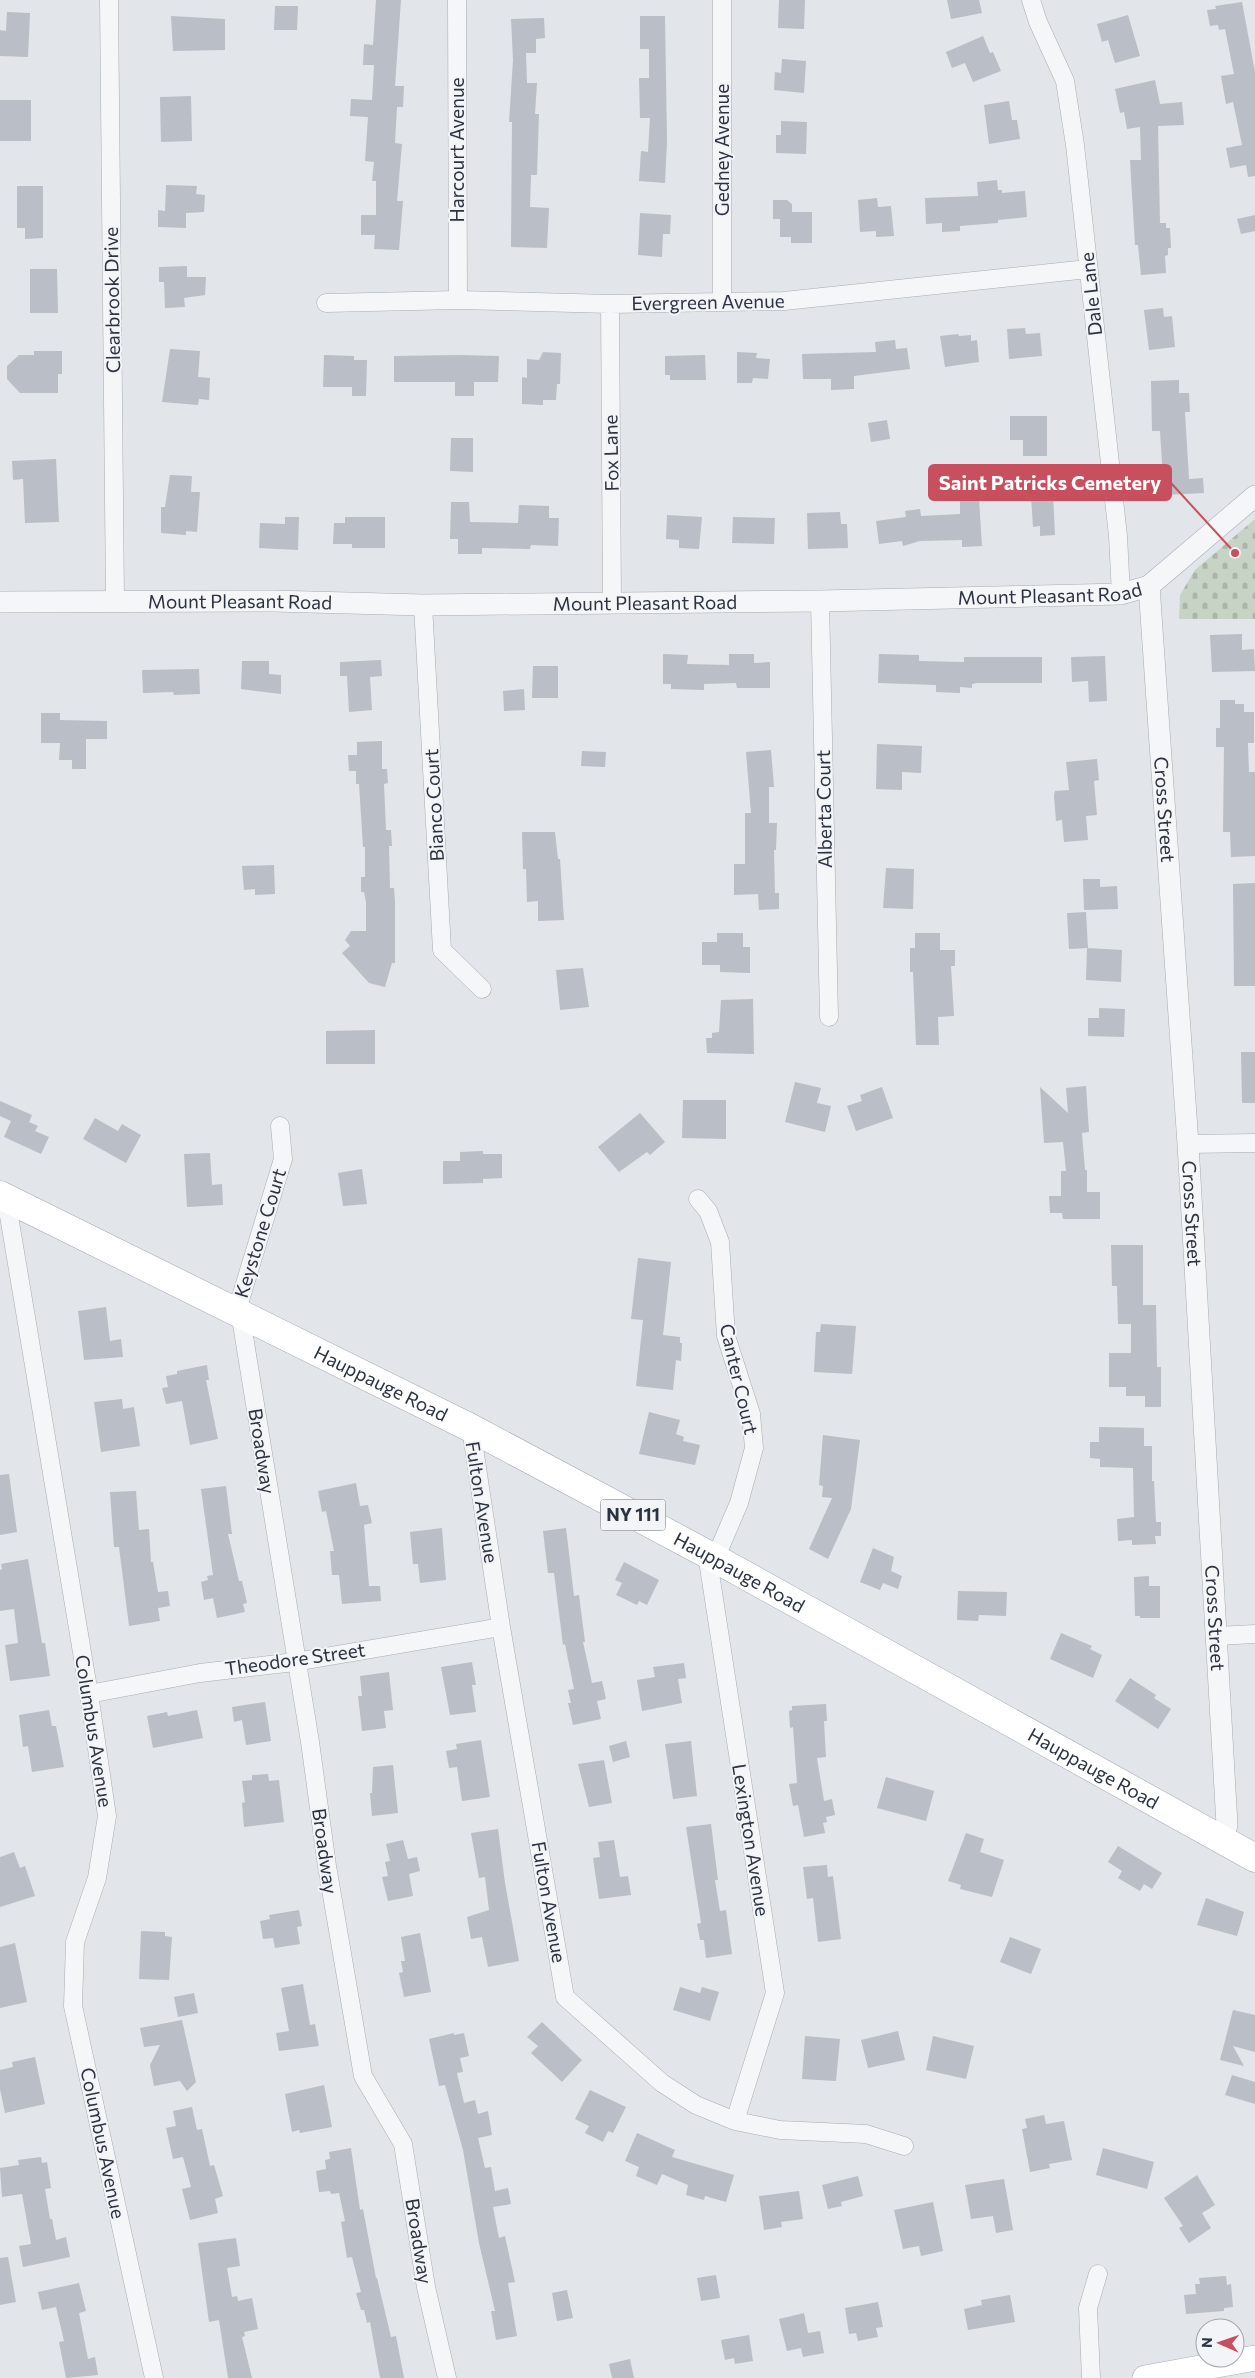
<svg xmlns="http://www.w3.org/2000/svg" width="1255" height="2378" font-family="Commissioner,sans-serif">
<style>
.cemetery{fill:url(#cemetery-stones)}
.building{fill:#babec6}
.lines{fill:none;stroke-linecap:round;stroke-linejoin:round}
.minor-casing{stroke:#a7acb4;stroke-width:19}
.tertiary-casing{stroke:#a7acb4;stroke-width:22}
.secondary-casing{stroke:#a7acb4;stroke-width:26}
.primary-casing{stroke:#a2a9b5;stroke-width:29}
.minor{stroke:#f5f6f8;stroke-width:18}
.tertiary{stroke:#f5f6f8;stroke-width:21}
.secondary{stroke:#fff;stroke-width:25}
.primary{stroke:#fff;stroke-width:28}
.labels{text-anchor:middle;stroke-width:4;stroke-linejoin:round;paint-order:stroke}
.shield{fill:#f2f4f7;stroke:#676d78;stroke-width:1}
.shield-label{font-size:18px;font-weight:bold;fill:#2b3341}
.street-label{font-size:19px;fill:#2b3341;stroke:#f2f4f7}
.leader{fill:none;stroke:#c74f5e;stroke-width:2}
.callout-dot{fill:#c74f5e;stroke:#f2f4f7;stroke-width:2}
.callout{fill:#c74f5e;stroke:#c74f5e;stroke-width:2}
.callout-label{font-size:20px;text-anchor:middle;font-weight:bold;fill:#fff}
</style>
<defs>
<pattern id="cemetery-stones" width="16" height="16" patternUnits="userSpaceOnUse" patternTransform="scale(1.25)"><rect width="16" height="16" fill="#c7d3c4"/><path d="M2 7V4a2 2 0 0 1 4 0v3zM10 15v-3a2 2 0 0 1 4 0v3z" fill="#abb6aa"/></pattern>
</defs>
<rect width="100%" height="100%" fill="#e2e5ea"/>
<path class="cemetery" d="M1255 519V619H1179L1180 595 1195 570Z"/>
<path class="building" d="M376 0H401L395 86H404L403 107H397L395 143 402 144 397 201H403L399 250 374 249 375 235H361V215H376V181H372L374 162 365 161 368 117 350 116 351 99 372 100 374 65H363L364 44 373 45Z
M779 0H805L804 29 778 28Z
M947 0H979L982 13 951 19Z
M1242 2 1255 72V176L1248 177 1246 165 1230 168 1226 148 1242 145 1233 102 1226 104 1221 76 1234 74 1225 29 1219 30 1218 25 1210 26 1207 10 1216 9 1215 6Z
M275 6H298L297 30H274Z
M7 12 30 13 28 57 0 56V30L6 31Z
M1128 15 1140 56 1115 63 1108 40 1102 42 1097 24Z
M171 16 225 19V50L173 51Z
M640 16H665L667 142 665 183 639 181 641 151 648 152 650 118H640L639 78H649V49H640Z
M544 18 545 38 536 39V53H526L527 83H537L535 114H539L537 175H531L530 207 549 208 547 248 511 247 512 122H509L513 60 511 19Z
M983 36 990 53 993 52 1001 71 973 82 965 63 952 68 946 52Z
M782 59 806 61 804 93 774 90 775 72 781 73Z
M1155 80 1160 104 1182 102 1184 125 1158 126 1160 223H1166V228H1170L1171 248H1168V255L1165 256 1166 273 1141 275 1138 245H1135L1130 160H1141L1140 127 1127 129 1124 112 1120 113 1115 89Z
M191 96 192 141 161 142 160 97Z
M0 100H31V141H0Z
M1009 101 1012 120H1017L1020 139 989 144 984 105Z
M781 121 807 122 806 154 776 153V135H781Z
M997 180 998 190H1002V193L1025 191 1027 217 998 220V223L960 226V231L942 232V223L926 224 925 198 978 196 977 182Z
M166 185 197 186 196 194 205 195 204 212 186 213V228L158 227V210L165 211Z
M17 186H43V238L25 239V228H17Z
M877 198 878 207 891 206 894 236 876 237V231L860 232 858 200Z
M773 200H787L792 204V212H812V243H791V237H780V219H773Z
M640 213 671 215 670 234H663L662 257 638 255Z
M1255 215V231L1241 234 1237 219Z
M187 266V277H206L205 295 184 298 185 307 165 308 164 282H159V267Z
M30 269H57L58 313H30Z
M1163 308 1164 317 1172 316 1175 347 1149 350 1144 310Z
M1025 328 1026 334 1040 333 1042 356 1009 359 1007 329Z
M958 334 959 336 971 335V341L977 340 979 362 945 367 940 336Z
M895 340 896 349 907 348 910 369 854 376V389L831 390V379H803L802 354 876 352 875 342Z
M170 349 200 351 198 377 210 378 209 400 199 399 198 405 162 402Z
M34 351H62V374H58V393H20L7 379V366L19 355H34Z
M543 352 561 353 560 384H557L556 400H543V405L522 404V377L527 378V359L539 360Z
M737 352 757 353 756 358 770 359 768 379 753 378 752 383H737Z
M324 355 354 356V360H367L366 396H352V387H323Z
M458 355 499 356 498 382H474V396H455V382H394V356Z
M705 355 706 380H670V375H665V356Z
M1179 380V393H1189L1190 412H1185L1189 479 1203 478 1204 493 1164 495 1160 431H1152L1151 381Z
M1010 416H1047V456H1023V440H1010Z
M887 420 890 439 871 442 868 423Z
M451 438H473V472L450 471Z
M56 459 59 522 25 523 23 479 13 480 12 461Z
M170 475 192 476 191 492H200L197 532 186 531V535L161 533V507H165Z
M1053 495 1055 535 1040 536V526L1033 527 1031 496Z
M979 499 982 546 962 547V540L920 541 903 546 902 541 879 544 876 521 906 517 905 511 920 509 921 516 960 514V500Z
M451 502H469L470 522 518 523 519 505 549 506V518H559L558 546 531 545 530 549 482 548V554H458V539H450Z
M840 512 841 524H847L848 548 808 549 807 513Z
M667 515 702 517 699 549 679 548V540L666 539Z
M285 517H299L298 550 259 548 260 523 285 524Z
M345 517H385V548H352V544H333L334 523H345Z
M733 517 775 518 774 544 732 543Z
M1242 634V650L1254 649 1255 671 1212 672 1210 635Z
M663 654 688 655 687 664 729 665V654H754V663L770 662V688H737L736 683 704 684V690L671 689V684H663Z
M879 654 919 655V661L964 662V657H1042V683H977L972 684V688L960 687V693L936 692V685L878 683Z
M1105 656 1107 701 1089 702 1088 681 1072 682 1071 657Z
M381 660 382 676 370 677 372 710 349 712 347 676H340V662Z
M242 661H269V674L281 675V694L241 689Z
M533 666H558V698H532Z
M199 669 200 694 174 695 173 692 143 693 142 670Z
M524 689 525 710 504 711 503 691Z
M1220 700H1235V704H1244V712H1254V743H1248L1249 772H1255V856L1231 857 1230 832H1223L1224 747H1216V728H1220Z
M41 713H60V720L107 721V739H86V769H72V760H59L60 743H41Z
M382 741V769H387L388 783 384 784 386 830H391L392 846H389L390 888H394L395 902V963H392L385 987 369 983 342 953 350 946 345 940 351 931H366V902L364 892H361V877H365V847H363L359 784H356V771H349L348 755H357V742Z
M877 744 922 746 921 773 902 772V790L876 789Z
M771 750 774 787H769V823H777L776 850H774L775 893H779V909L759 910 758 894 734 895V864H745V813H751L746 752Z
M582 751 606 752 605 767 581 766Z
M1097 759 1099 780 1094 781 1097 815 1086 816 1088 840 1064 842 1062 820 1056 821 1054 796 1055 791 1069 790 1066 762Z
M522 832H555L558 859H560L564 920 538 921V901L527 902 526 869H523Z
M274 865 275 894 255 895V889L244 890 242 866Z
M886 868 914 869 913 909 883 908Z
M1083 879H1100V887L1117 886 1118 909 1084 910Z
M1255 883V986H1234L1233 884Z
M1086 912 1088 948 1069 949 1067 913Z
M717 933H743V947H750V973L720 972V965H702V942H717Z
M915 933H940V950H955V966H951L954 1016 938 1017 939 1045H916L913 972H910V948H915Z
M1087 948 1122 950 1121 982 1086 980Z
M583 968 589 1007 560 1010 556 970Z
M753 999 754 1054 707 1053 706 1038H712V1033L719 1032 721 1000Z
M1099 1008 1125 1009 1124 1037 1088 1036V1018H1099Z
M375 1030V1064H326V1031Z
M1241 1052H1255V1103H1242Z
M795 1082 821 1088 817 1103 831 1106 825 1132 785 1122Z
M1086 1086 1089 1132 1082 1133 1085 1170H1087V1192H1100V1219H1063L1062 1213H1050L1049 1196H1061V1171H1066L1063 1142 1044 1143 1040 1087 1068 1113 1066 1088Z
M882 1087 893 1118 856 1131 847 1106 862 1101 860 1095Z
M683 1100H726V1139L682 1138Z
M0 1101 32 1115 29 1122 38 1126 35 1131 49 1137 41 1154 4 1137 11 1121 0 1116Z
M640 1113 665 1142 650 1155 647 1152 619 1172 598 1147Z
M95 1118 118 1131 122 1124 141 1135 126 1163 83 1139Z
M483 1151V1154H502V1178L483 1179V1183L443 1184V1161H460V1152Z
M210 1153 212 1185 222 1184 223 1205 187 1207 184 1154Z
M362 1169 367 1204 343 1206 338 1173Z
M1111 1245H1143V1305H1156L1157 1367H1161V1407H1145V1396H1126V1387H1109V1353H1131V1324H1118L1117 1286H1112Z
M638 1258 671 1262 663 1335 680 1337V1343H682L681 1361 676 1360 673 1390 636 1386 643 1320 631 1319Z
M106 1307 110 1341 121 1339 123 1357 84 1360 78 1311Z
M821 1324 856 1326 852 1374 814 1372 816 1332H820Z
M207 1365 209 1380H206L218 1439 190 1445 182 1401 166 1404 162 1388 168 1387 166 1376 177 1374V1371Z
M122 1399 123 1409 134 1407 140 1446 101 1452 94 1402Z
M649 1412 680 1420 676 1434 684 1437 683 1441 700 1445 695 1465 639 1454Z
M1099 1427 1144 1428V1446H1152V1481H1154L1156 1522H1161V1536H1155L1156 1544 1132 1545V1540L1118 1541 1117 1519 1134 1517 1133 1468 1100 1467V1459L1090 1458V1442H1099Z
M823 1435 860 1440 851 1509 828 1559 809 1549 832 1498 822 1497 823 1486 819 1485Z
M9 1474 17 1532 0 1535V1475Z
M356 1483 360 1506 368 1505 372 1523 364 1525 369 1586H380L381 1601 342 1604 339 1575H332L330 1551H334L326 1511 322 1512 318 1491Z
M226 1486 232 1534H228L239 1581H242L247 1603 243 1604 245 1612 217 1618 213 1598 204 1600 201 1582 208 1580 207 1576 213 1575 201 1489Z
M136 1491 139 1530 149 1529 151 1562H153L158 1592 168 1591 170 1606 158 1608 160 1621 129 1626 119 1547H114L110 1492Z
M442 1528 446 1580 420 1583 418 1564H413L410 1532Z
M566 1528 574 1596 579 1595 585 1642H583L592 1683 602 1681 606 1699 597 1701 601 1719 573 1725 568 1703H571L568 1690 574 1689 565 1644 563 1645 554 1573H548L543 1531Z
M873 1548 894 1557 891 1571 902 1576 898 1589 883 1583 880 1590 860 1582Z
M28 1559 42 1643H45L50 1676 10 1681 5 1645 18 1643 14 1609 0 1611V1570L2 1569 1 1564Z
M624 1562 659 1580 647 1605 639 1601 637 1605 616 1595 622 1583 615 1580Z
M1149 1576V1586H1160V1618H1140V1616H1135L1134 1577Z
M958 1591 1007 1592 1006 1616 979 1615 978 1621 957 1620Z
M1061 1633 1092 1646 1090 1649 1102 1655 1093 1678 1050 1659Z
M472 1662 476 1685H472L476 1712 450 1715 441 1667Z
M684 1663 686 1678 678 1679 682 1703 642 1711 637 1680 655 1677 653 1667Z
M389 1672 393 1710 384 1711 386 1728 362 1731 358 1696H362L360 1676Z
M1130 1678 1156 1695 1154 1698 1171 1709 1158 1729 1115 1701Z
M265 1702 271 1741 246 1745 242 1720 234 1722 232 1707Z
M826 1704 827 1721H824L826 1757 817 1758 824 1801 832 1799 835 1815 826 1817 827 1822 823 1823 825 1833 804 1837 798 1805 793 1806 789 1784 797 1783 793 1727 790 1728 789 1711 792 1710V1706Z
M49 1710 52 1726H56L64 1767 32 1772 28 1746 23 1747 19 1715Z
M197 1710 203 1738 153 1748 147 1716 167 1712 168 1716Z
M481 1740 490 1797 462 1801 457 1767 449 1768 446 1751 457 1749 456 1744Z
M626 1741 630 1757 613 1762 609 1746Z
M691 1741 697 1796 673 1799 665 1744Z
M604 1760 612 1803 589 1807 578 1764Z
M393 1765 398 1813 372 1816 370 1793H372L373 1767Z
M268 1774 269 1781 279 1780 284 1822 244 1827 242 1803 245 1802 242 1781 252 1780V1775Z
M886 1777 934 1791 926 1821 877 1808Z
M711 1824 718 1880H715L720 1911 726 1910 732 1954 706 1958 704 1940H700L697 1924 701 1923 686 1827Z
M498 1829 505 1883 519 1961 488 1967 482 1937 471 1939 467 1917 489 1910 485 1877 479 1878 471 1833Z
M966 1833 984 1839 980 1852 1004 1860 992 1897 960 1889 961 1885 948 1881Z
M403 1840 408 1859 417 1857 420 1871 409 1874 413 1896 388 1901 382 1877 388 1876 385 1862 390 1861 386 1844Z
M614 1840 620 1877 628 1876 631 1895 599 1899 593 1858 600 1857 598 1842Z
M1118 1846 1162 1873 1152 1889 1144 1884 1140 1891 1118 1878 1122 1871 1108 1862Z
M14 1852 20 1868 25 1866 35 1896 0 1907V1857Z
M827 1865 828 1877 833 1876 841 1939 818 1942 813 1898 807 1899 803 1867Z
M1206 1898 1244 1912 1237 1936 1197 1925Z
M299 1910 302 1926 297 1927 300 1944 275 1948 273 1938 263 1939 260 1921 270 1919 269 1915Z
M141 1931 165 1932V1936L172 1937 169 1980 139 1979Z
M420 1933 431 1992 404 1997 399 1973 403 1972 401 1961H405L401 1937Z
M1010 1937 1041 1949 1031 1974 1000 1962Z
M15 1943 27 2002 0 2008V1947Z
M303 1984 310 2025 315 2024 319 2046 279 2051 276 2033 289 2031 281 1988Z
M680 1987 700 1993 702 1987 719 1992 710 2021 673 2010Z
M194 1993 198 2013 178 2017 174 1997Z
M1233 2010 1255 2015V2052L1233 2046 1244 2066 1220 2060Z
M182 2020 196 2082 187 2091 180 2081 154 2086 150 2065 160 2045 144 2047 140 2028Z
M542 2022 582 2060 562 2082 531 2053 538 2046 527 2037Z
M898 2031 905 2060 868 2068 861 2040Z
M454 2033V2035L464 2033 469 2056 460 2058 463 2072 457 2073 464 2103 475 2100 478 2114 488 2111 492 2135 478 2138 485 2168 491 2167 495 2191 508 2188 511 2204 493 2207 499 2238 505 2236 515 2282 508 2283 517 2336 496 2340 491 2311H495L479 2243 463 2150 445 2085 439 2086 429 2039Z
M805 2036 840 2039 836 2081 802 2079Z
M933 2036 974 2046 966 2079 926 2070Z
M35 2057 45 2104 5 2113 0 2089V2070L13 2067 12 2062Z
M1232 2075 1255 2082V2104L1225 2095Z
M324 2085 332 2127 300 2133 299 2130 292 2132 285 2094Z
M590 2090 626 2107 613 2133 608 2131 603 2142 585 2133 589 2126 575 2119Z
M192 2107 197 2130 202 2129 210 2166 214 2165 223 2196 215 2199 218 2213 190 2220 182 2189 191 2187 183 2157 173 2159 166 2128 176 2126 173 2111Z
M1044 2115 1046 2124 1064 2121 1072 2160 1049 2164 1050 2168 1030 2172 1022 2129 1027 2128 1025 2119Z
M637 2133 675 2150 672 2157 734 2175 726 2202 705 2196 704 2200 686 2195 688 2185 662 2174 657 2185 636 2176 639 2167 625 2161Z
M351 2148 360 2210 363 2209 376 2278H377L391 2337 396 2336 404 2378H380L370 2322 367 2323 364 2310H361L356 2293 361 2292 352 2257 347 2258 341 2222 345 2221 339 2193 331 2194 330 2191 319 2192 316 2171 326 2169 325 2160 330 2159 329 2152Z
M1103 2148 1154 2162 1147 2189 1096 2175Z
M41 2157 42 2163 47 2162 51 2188 45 2189 50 2219H52L56 2240 66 2237 70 2257 23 2267 19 2246 31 2244 22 2194 2 2197 0 2168 19 2165 18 2160Z
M1197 2175 1215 2205 1202 2213 1211 2228 1189 2243 1179 2228 1183 2226 1164 2198Z
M858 2176 863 2196 841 2202 842 2206 828 2209 822 2185Z
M1004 2179 1013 2230 996 2233 993 2216 971 2219 965 2185Z
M799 2191 803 2219 781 2222 782 2227 764 2230 759 2196Z
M933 2202 943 2251 921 2256 919 2246 903 2249 894 2210Z
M236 2238 240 2266 227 2268 232 2297 237 2296 238 2301 252 2298 258 2329 244 2332 245 2336 242 2337 252 2378H228L219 2320 209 2322 198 2243Z
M8 2257 16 2302 0 2305V2258Z
M716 2275 720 2298 701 2301 697 2278Z
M1226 2276 1227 2285 1231 2284 1233 2307 1224 2308V2311L1186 2314 1184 2295 1196 2294 1195 2284H1200L1199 2278Z
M79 2283 86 2311 79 2313 88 2359 95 2357 98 2375 66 2378 59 2342 64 2341 56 2307 42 2310 38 2292Z
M567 2290 573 2318 557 2321 552 2293Z
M1010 2295 1015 2322 968 2330 964 2309 982 2305 981 2300Z
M878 2302 883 2327 876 2328 878 2337 858 2341 856 2333 849 2334 845 2308Z
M804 2313 808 2333 820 2331 824 2353 803 2357 801 2348 787 2351 779 2319Z
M749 2335 753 2361 735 2364 734 2358 725 2360 721 2340Z
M630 2359 634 2378H612L609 2364Z"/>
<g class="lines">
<g class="minor-casing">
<path id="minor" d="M109 0 115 601
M457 0 458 300
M1031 0 1038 22 1065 81 1075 145 1118 536 1121 594
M722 301V0
M326 303 458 300 610 304 784 301 1088 269
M610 304 612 603
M820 601 829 1017
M423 605 442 950 482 989
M1188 1144 1255 1143
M6 1198 89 1694 107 1816 97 1878 75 1942 73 2006 154 2378
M698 1199 708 1211 720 1242 726 1336 751 1414 754 1448 739 1503 715 1559
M237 1310 283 1159 280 1126
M240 1312 310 1742 327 1866 363 2076 403 2144 426 2287 447 2378
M471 1428 501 1627 565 1997 662 2083 696 2105 735 2121 780 2130 866 2134 904 2146
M707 1554 775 1993 735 2121
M1217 1636 1255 1634
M89 1694 200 1673 295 1662 501 1627
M1091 2378 1088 2308 1098 2274"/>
</g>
<g class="tertiary-casing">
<g id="tertiary">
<path id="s1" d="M1149 586 1188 1144 1227 1825 1221 1839"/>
<path id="s2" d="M0 602 273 601 423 605 820 601 1121 594 1149 586 1255 496"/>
</g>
</g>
<g class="secondary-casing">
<path id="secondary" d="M1145 2378 1255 2358"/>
</g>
<g class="primary-casing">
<g id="primary">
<path id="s3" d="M0 1195 471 1428 707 1554 1255 1858"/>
</g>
</g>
<use href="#minor" class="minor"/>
<use href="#tertiary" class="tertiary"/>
<use href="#secondary" class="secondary"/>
<use href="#primary" class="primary"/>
</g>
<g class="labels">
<rect class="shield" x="600.5" y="1499.5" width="65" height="31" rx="4"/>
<g class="shield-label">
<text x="633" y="1521">NY 111</text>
</g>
<g class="street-label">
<text transform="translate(457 150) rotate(-90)" y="7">Harcourt Avenue</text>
<text transform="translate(722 150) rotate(-90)" y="7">Gedney Avenue</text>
<text transform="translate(1091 294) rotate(-96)" y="7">Dale Lane</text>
<text transform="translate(112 300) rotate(-91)" y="7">Clearbrook Drive</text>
<text transform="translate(708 302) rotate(-1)" y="7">Evergreen Avenue</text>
<text transform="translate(611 453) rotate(-91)" y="7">Fox Lane</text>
<text dy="7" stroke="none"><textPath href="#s2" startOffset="1050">Mount Pleasant Road</textPath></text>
<text dy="7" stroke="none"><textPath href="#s2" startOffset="240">Mount Pleasant Road</textPath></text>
<text dy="7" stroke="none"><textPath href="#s2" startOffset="645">Mount Pleasant Road</textPath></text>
<text transform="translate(434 805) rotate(-93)" y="7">Bianco Court</text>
<text transform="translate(824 809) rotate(-91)" y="7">Alberta Court</text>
<text dy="7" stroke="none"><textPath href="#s1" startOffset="224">Cross Street</textPath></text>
<text dy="7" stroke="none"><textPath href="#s1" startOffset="629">Cross Street</textPath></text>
<text transform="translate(260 1233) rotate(-73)" y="7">Keystone Court</text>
<text transform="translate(739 1379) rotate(77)" y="7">Canter Court</text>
<text dy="7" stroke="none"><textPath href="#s3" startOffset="425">Hauppauge Road</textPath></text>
<text transform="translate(262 1451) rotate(81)" y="7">Broadway</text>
<text transform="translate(482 1502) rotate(81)" y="7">Fulton Avenue</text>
<text dy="7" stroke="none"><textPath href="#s3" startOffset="830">Hauppauge Road</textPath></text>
<text dy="7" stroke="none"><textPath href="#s1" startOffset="1034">Cross Street</textPath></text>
<text transform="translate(295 1659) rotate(-8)" y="7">Theodore Street</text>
<text transform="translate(94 1731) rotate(81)" y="7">Columbus Avenue</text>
<text dy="7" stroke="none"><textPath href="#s3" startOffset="1235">Hauppauge Road</textPath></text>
<text transform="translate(751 1840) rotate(81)" y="7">Lexington Avenue</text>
<text transform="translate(325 1851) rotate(82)" y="7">Broadway</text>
<text transform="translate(549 1902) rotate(80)" y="7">Fulton Avenue</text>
<text transform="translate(103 2143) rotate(78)" y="7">Columbus Avenue</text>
<text transform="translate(419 2241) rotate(81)" y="7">Broadway</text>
</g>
</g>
<path class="leader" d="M1235 553L1171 483"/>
<circle class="callout-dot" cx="1235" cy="553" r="5"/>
<rect class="callout" x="929" y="465" width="242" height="35" rx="5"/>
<g class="callout-label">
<text x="1050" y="490">Saint Patricks Cemetery</text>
</g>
<g transform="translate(1220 2343) rotate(272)"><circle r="24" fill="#f2f4f7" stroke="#a2a7ae"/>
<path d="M0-4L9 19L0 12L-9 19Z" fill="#c74f5e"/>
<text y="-8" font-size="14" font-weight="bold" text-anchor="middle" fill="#2b3341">N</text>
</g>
</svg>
